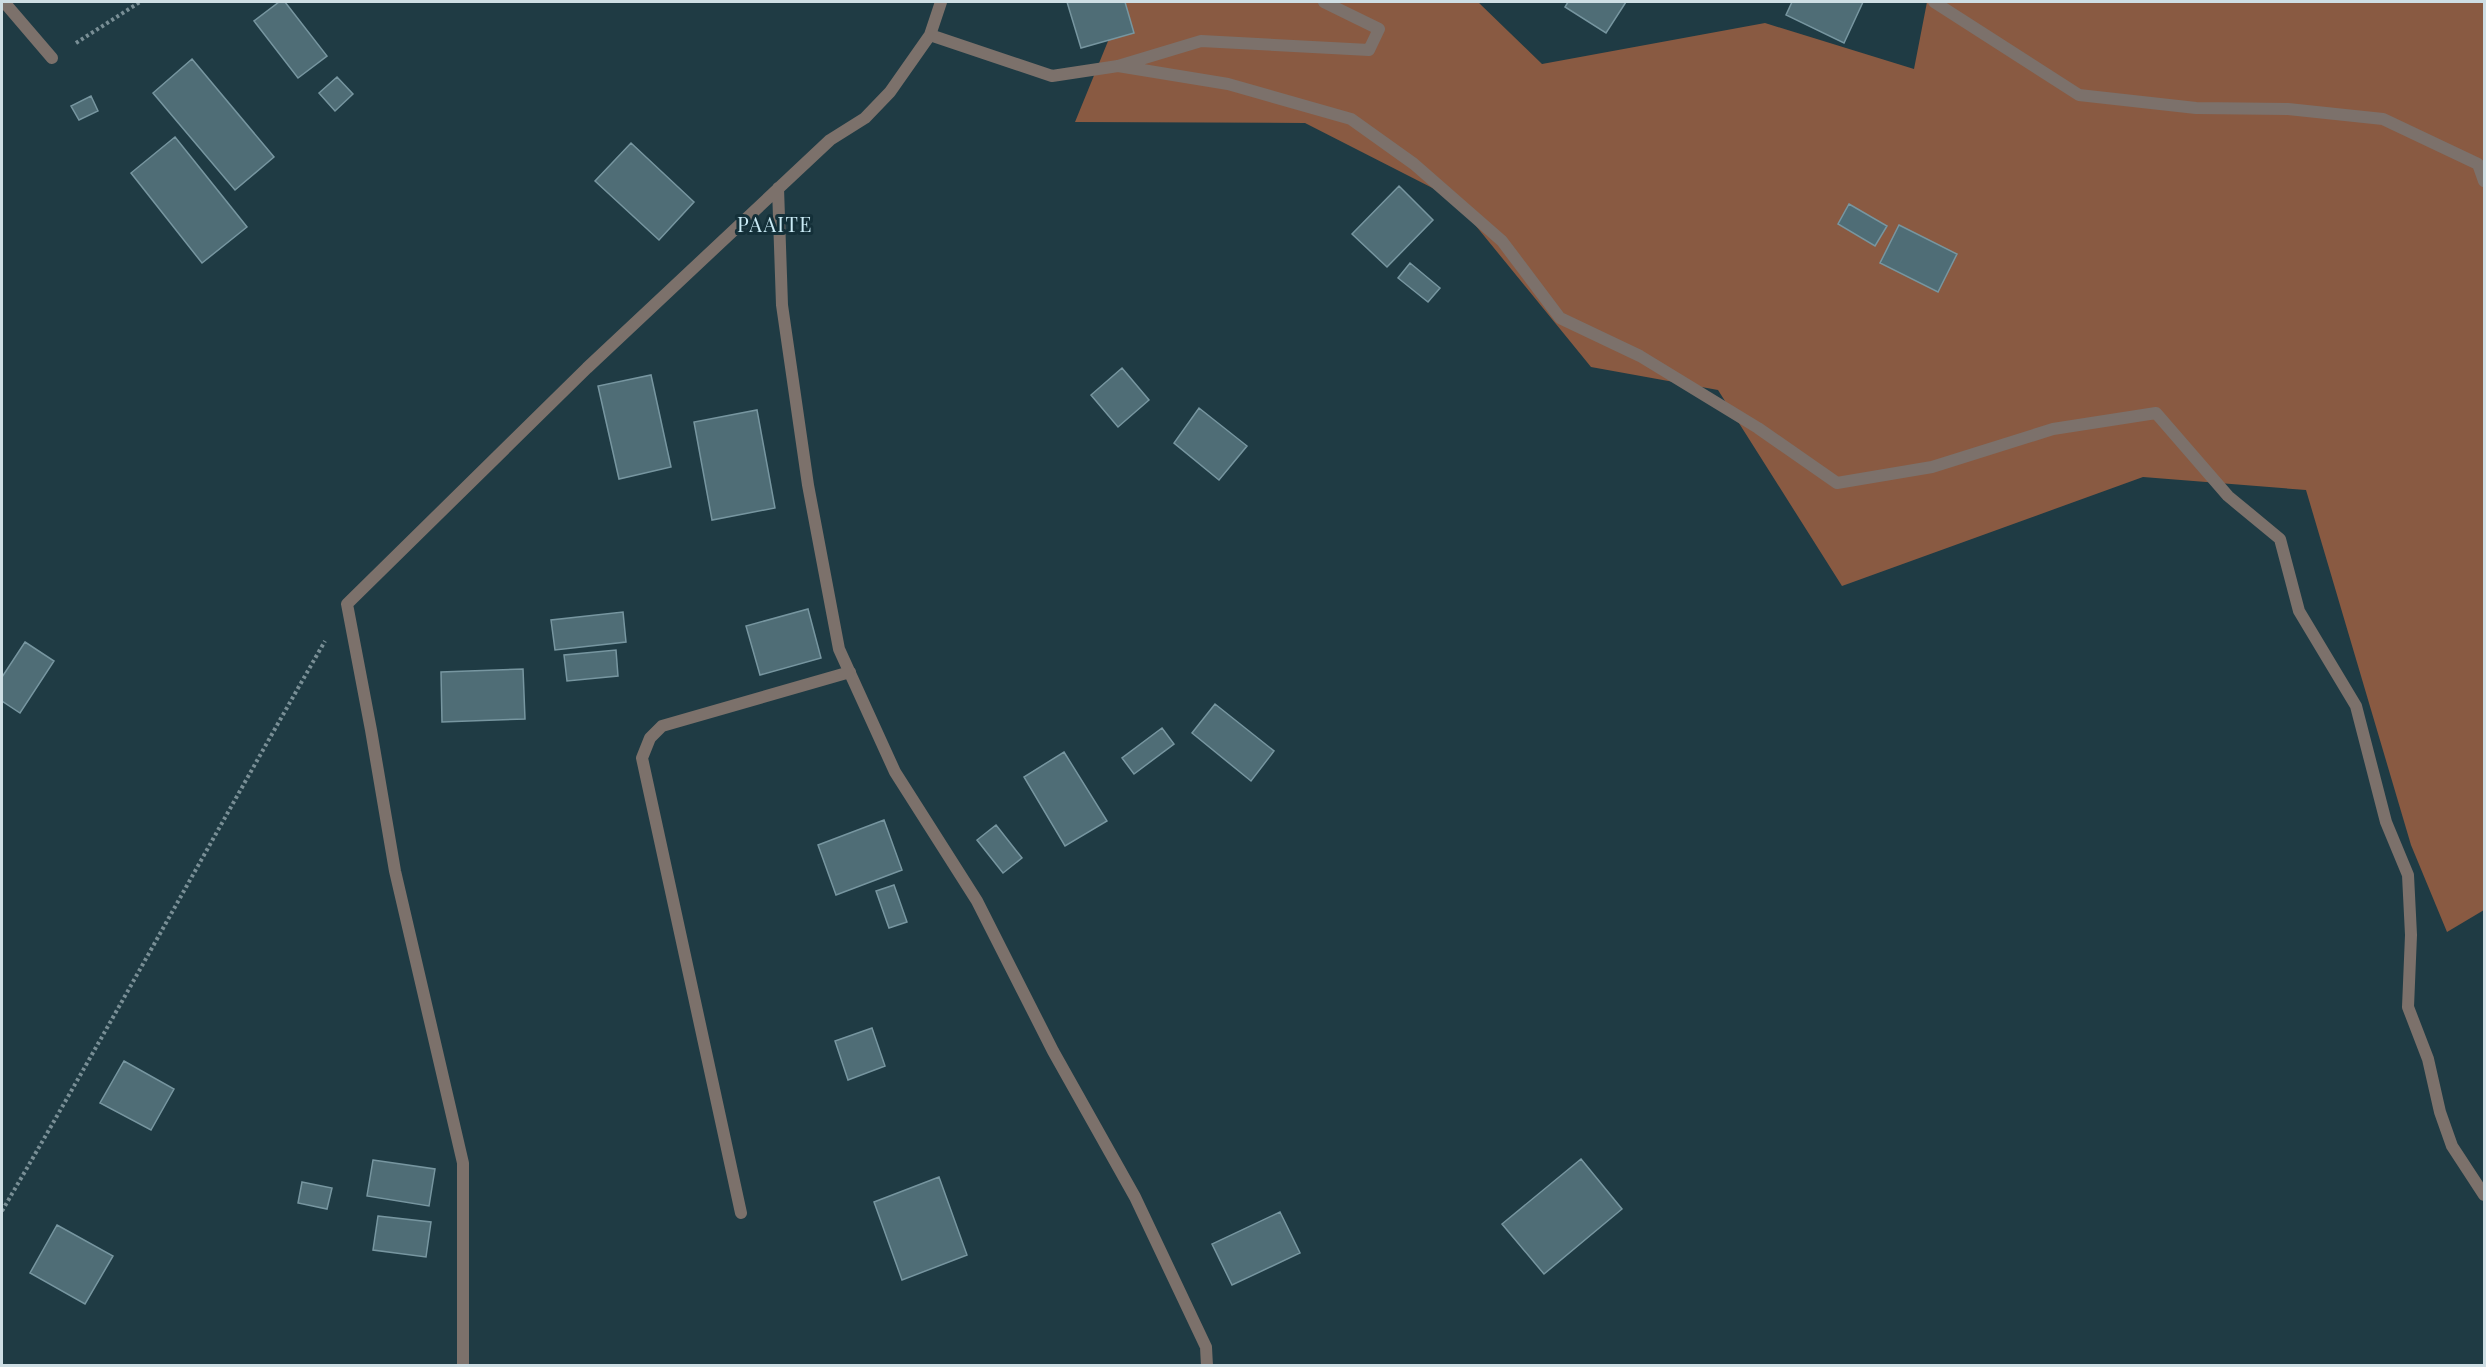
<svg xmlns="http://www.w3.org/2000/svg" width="2486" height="1367" font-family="'Playfair Display',serif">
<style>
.forest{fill:#895a42}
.building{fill:#4f6d76;stroke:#7796a0;stroke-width:1.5}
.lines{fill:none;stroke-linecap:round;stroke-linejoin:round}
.path{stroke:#798f96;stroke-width:4;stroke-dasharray:3 3;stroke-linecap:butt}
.street{stroke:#7c716b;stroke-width:12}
.labels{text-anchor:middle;stroke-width:6;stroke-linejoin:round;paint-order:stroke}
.neighbourhood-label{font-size:20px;letter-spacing:1.5px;fill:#caebf6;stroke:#143039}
</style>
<rect width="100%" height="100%" fill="#1f3b44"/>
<path class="forest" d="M1124 2H1478L1542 64 1765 23 1914 69 1927 2H2484V910L2447 932 2411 845 2306 490 2143 477 1842 586 1718 390 1591 367 1454 199 1305 123 1075 122Z"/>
<path class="building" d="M279 2H285L327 56 298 78 254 21Z
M1067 2H1125L1134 33 1081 48Z
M1568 2H1626L1606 33 1565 7Z
M1792 2H1863L1844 43 1786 15Z
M192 59 274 157 235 190 153 93Z
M337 77 353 94 335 111 319 93Z
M91 96 98 111 79 120 71 106Z
M175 137 247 227 202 263 131 173Z
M631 143 694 202 659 240 595 181Z
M1399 186 1433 220 1387 267 1352 234Z
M1849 204 1887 226 1875 246 1838 224Z
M1899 225 1957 254 1938 292 1880 263Z
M1410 263 1440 288 1428 302 1398 278Z
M1122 368 1149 400 1118 427 1091 395Z
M651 375 671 467 619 479 598 386Z
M1199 408 1247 446 1219 480 1174 443Z
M757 410 775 508 712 520 694 422Z
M808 609 821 658 760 675 746 626Z
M623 612 626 642 555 650 551 620Z
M25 642 54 661 20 713 2 701V677Z
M616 650 618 676 567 681 564 655Z
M523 669 525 719 442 722 441 672Z
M1215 704 1274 751 1251 781 1192 733Z
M1162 728 1174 744 1134 774 1122 758Z
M1064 752 1107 821 1065 846 1024 777Z
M884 820 902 870 836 895 818 845Z
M996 825 1022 858 1003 873 977 840Z
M894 885 907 922 889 928 876 891Z
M872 1028 885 1066 848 1080 835 1041Z
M124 1061 174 1089 151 1130 100 1103Z
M1581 1159 1622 1209 1544 1274 1502 1224Z
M373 1160 435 1169 429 1206 367 1196Z
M939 1177 967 1255 902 1280 874 1202Z
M302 1182 332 1188 327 1209 298 1203Z
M1280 1212 1300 1253 1232 1285 1212 1244Z
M378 1216 431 1222 426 1257 373 1250Z
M57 1225 113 1256 85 1304 30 1273Z"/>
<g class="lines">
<path class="path" d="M76 43 140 2
M2 1211C112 1023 216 831 325 641"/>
<path class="street" d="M4 2 52 58
M1934 2 2079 95 2196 108 2288 109 2383 119 2478 164 2484 181
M930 35 1052 76 1118 66 1201 41 1369 50 1379 29 1324 2
M1118 66 1228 84 1351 119 1414 164 1502 241 1560 318 1640 356 1758 428 1837 483 1932 467 2053 429 2156 413 2228 496 2280 539 2299 611 2356 706 2386 822 2408 875 2411 935 2408 1007 2428 1059 2440 1112 2452 1146 2484 1195
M778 188 782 305 808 485 839 649 895 772 977 901 1053 1051 1135 1197 1206 1347 1207 1366
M741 1213 642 758 650 738 662 726 850 672
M463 1366V1163L395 871 371 730 347 604 587 368 830 140 865 118 890 92 930 35 941 2"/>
</g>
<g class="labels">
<g class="neighbourhood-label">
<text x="775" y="232">PAAITE</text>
</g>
</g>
<rect width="2486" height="1367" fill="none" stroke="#cedee4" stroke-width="6"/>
</svg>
